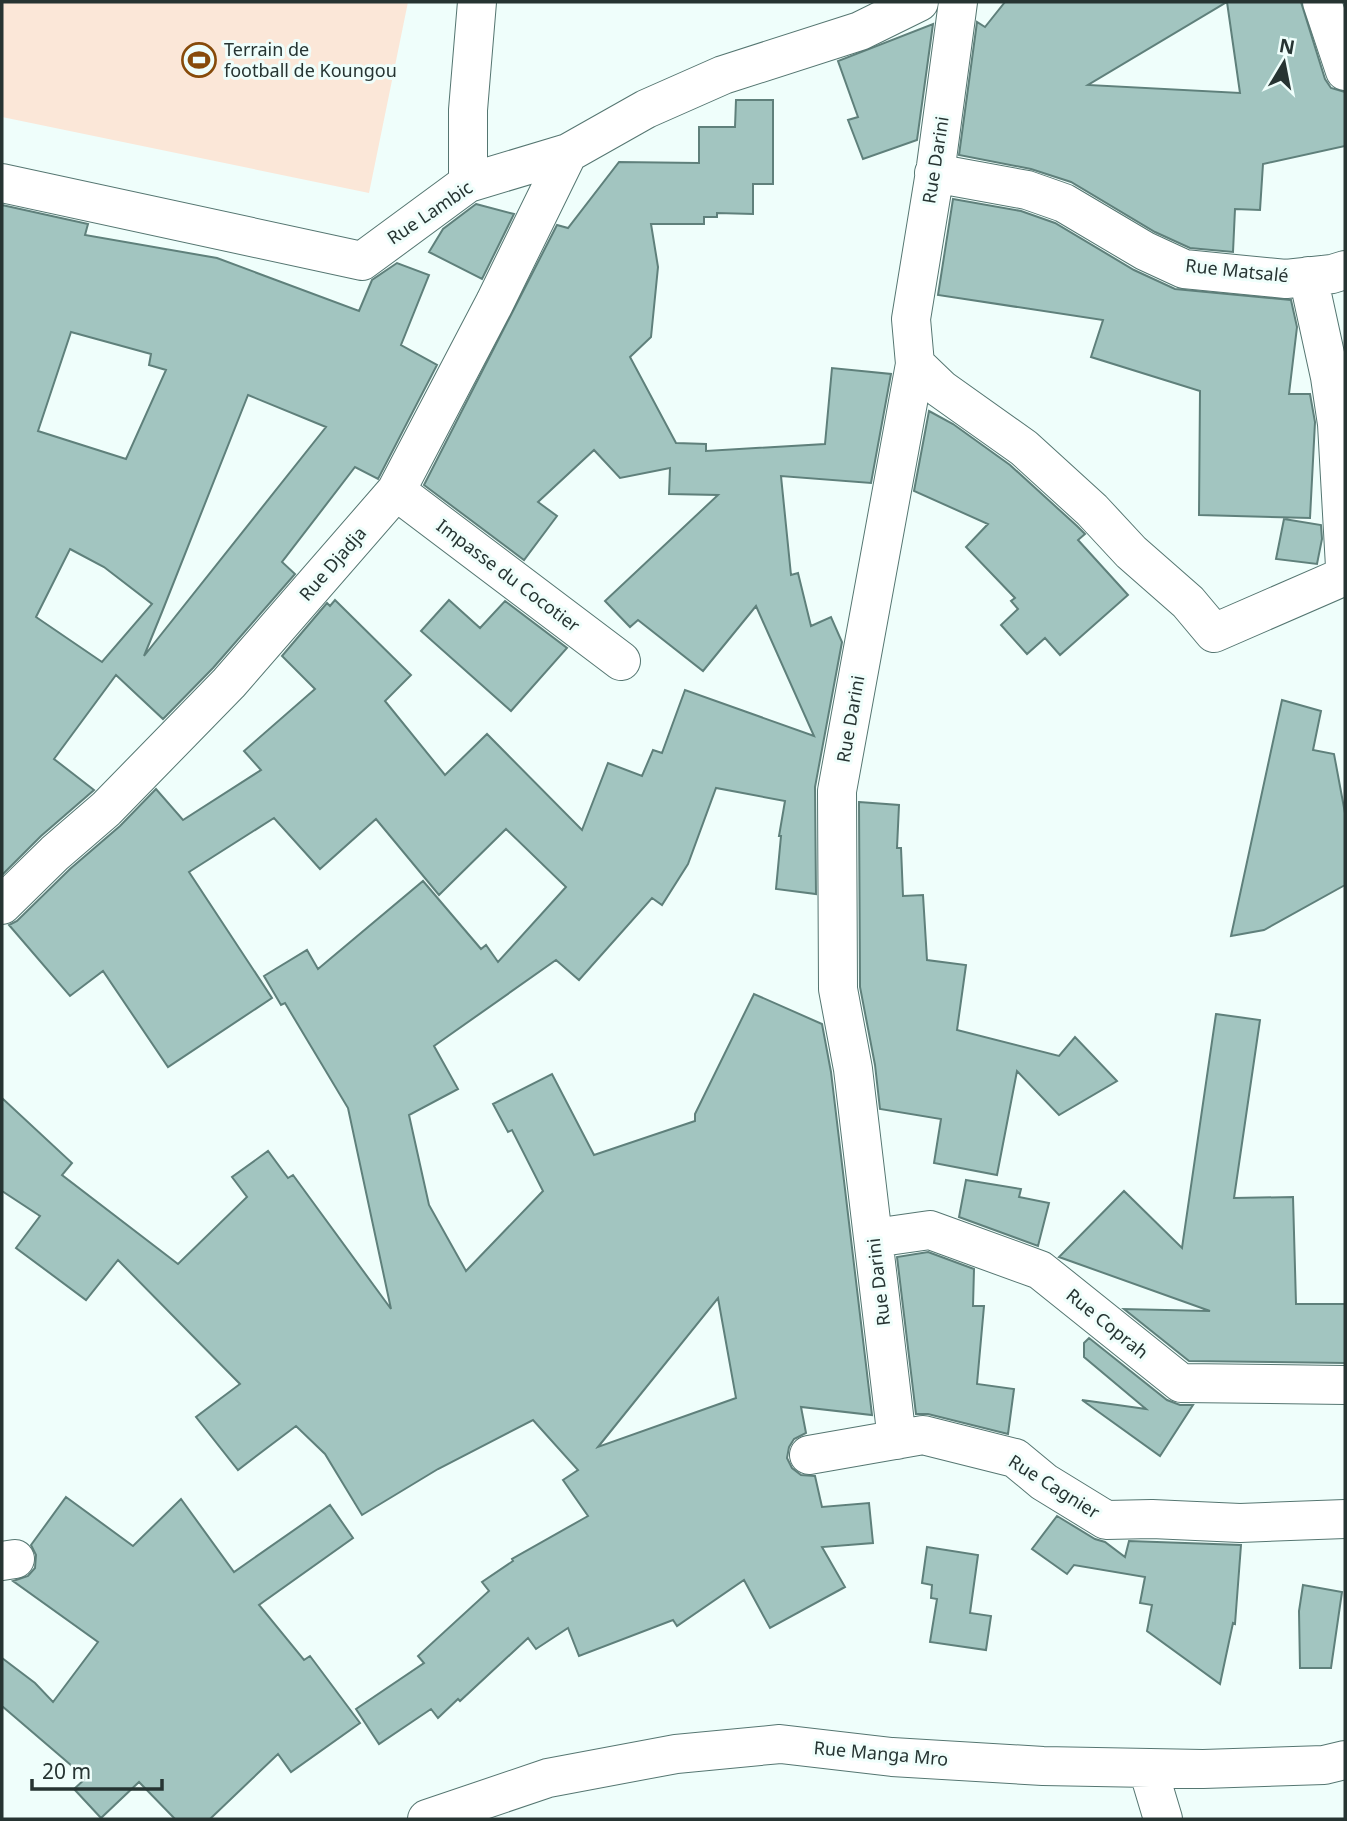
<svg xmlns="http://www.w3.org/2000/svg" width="1347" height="1821" font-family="'Noto Sans',sans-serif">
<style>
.green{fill:#fbe7d8}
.building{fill:#a2c5c0;stroke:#5f807b;stroke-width:2;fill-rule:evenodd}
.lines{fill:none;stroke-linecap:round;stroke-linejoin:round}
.minor-casing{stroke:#557671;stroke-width:40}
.minor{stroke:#fff;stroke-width:38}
.labels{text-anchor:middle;stroke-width:6;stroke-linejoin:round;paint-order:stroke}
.poi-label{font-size:18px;fill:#263432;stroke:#effefb;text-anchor:start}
.street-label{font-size:18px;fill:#263432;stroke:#effefb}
</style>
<rect width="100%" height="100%" fill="#effefb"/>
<path class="green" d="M2 2H408L369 193 2 117Z"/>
<path class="building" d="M1005 2H1301L1325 79 1331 88 1345 92V146L1263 164 1260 210 1235 209 1233 252 1190 248 1155 232 1071 182 1031 169 959 155 977 22 985 27ZM1227 2 1240 93 1088 85Z
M933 24 917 140 863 159 848 120 858 117 838 61Z
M736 100H773V184H753V214L717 213V217H704V224H651L658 267 651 337 630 357 676 443 706 444V451L825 444 832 368 891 374 871 483 781 476 791 575 798 573 811 626 831 617 842 642 815 787 816 894 776 889 781 836H779L785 801 716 788 688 864 662 905 652 898 579 980 556 960 434 1046 458 1089 409 1115 429 1205 466 1271 543 1191 512 1130 508 1132 493 1104 552 1074 594 1155 695 1121V1114L754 994 822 1024 831 1072 872 1415 801 1407 806 1433 794 1439 789 1447 787 1458 792 1468 801 1475 815 1476 822 1507 869 1503 873 1543 822 1547 845 1587 770 1628 744 1580 677 1626 673 1620 579 1656 568 1628 536 1649 528 1638 460 1701 458 1699 438 1718 431 1709 379 1744 356 1709 424 1663 418 1656 489 1591 482 1582 513 1561 512 1559 588 1516 563 1480 578 1470 533 1420 438 1469 362 1515 325 1454 296 1426 238 1470 196 1417 240 1384 118 1260 86 1300 16 1248 40 1216 2 1191V1098L72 1163 62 1175 178 1264 247 1197 232 1177 268 1151 288 1178 293 1175 391 1309 348 1108 285 1003 281 1005 264 976 307 950 318 969 423 881 481 949 486 945 498 962 566 887 506 829 439 895 376 819 320 869 274 818 189 872 272 998 168 1067 103 971 70 996 9 925 17 921 70 869 120 826 156 789 183 820 261 770 244 751 315 689 282 656 327 603 330 606 335 600 411 675 385 701 445 775 487 734 582 830 608 763 642 776 653 750 662 753 685 690 814 736 756 606 703 671 638 620 630 627 605 601 718 495 669 494 670 468 620 478 594 450 538 502 557 516 524 560 424 485 557 225 568 228 619 162 699 163V127H735ZM718 1298 736 1398 598 1447Z
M953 199 1021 211 1055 223 1134 270 1175 289 1291 300 1297 327 1289 394H1310L1315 422 1310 518 1199 515 1200 391 1091 357 1103 320 938 295Z
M476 204 514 214 482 279 429 252 443 229Z
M2 205 88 224 85 235 217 258 359 311 372 280 397 263 429 275 401 345 437 365 378 479 355 467 282 562 295 574 213 668 163 719 116 675 54 759 94 790 41 836 2 875ZM71 332 151 354 149 365 166 370 126 459 38 431ZM248 395 326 427 144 656 162 612ZM70 549 104 567 152 604 102 662 36 617Z
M929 411 953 424 1010 465 1077 526 1085 534 1078 540 1128 595 1060 655 1045 638 1027 654 1001 625 1018 609 1011 601 1015 598 966 547 988 524 914 491Z
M1284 519 1321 525 1322 539 1317 564 1276 559Z
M449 600 480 628 505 601 567 648 511 711 421 631Z
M1282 700 1321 711 1313 750 1334 754 1345 813V885L1264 930 1231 936Z
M859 802 899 805 897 848H901L903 896 923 895 927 960 966 965 957 1030 1059 1056 1075 1037 1117 1081 1059 1115 1017 1071 997 1175 934 1163 941 1119 880 1109 875 1065 860 987Z
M1216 1014 1260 1020 1234 1198 1293 1197 1296 1304H1345V1363L1189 1361 1124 1309 1210 1311 1059 1257 1124 1191 1182 1248Z
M966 1180 1021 1189 1019 1197 1049 1203 1038 1246 959 1217Z
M928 1252 974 1269 973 1306H984L977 1384 1014 1389 1008 1434 928 1414H916L897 1257Z
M1089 1338 1167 1400 1180 1405H1193L1160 1456 1082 1400 1146 1409 1084 1357V1343Z
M66 1497 133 1546 181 1499 234 1572 330 1505 353 1538 259 1605 304 1660 310 1656 360 1723 291 1772 278 1754 210 1819H175L139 1782 101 1818 74 1789 86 1778 2 1706V1658L35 1683 53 1702 98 1642 13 1581 28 1576 35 1568 36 1555 31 1545Z
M1057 1516 1095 1539 1105 1542 1125 1557 1129 1541 1241 1545 1235 1624 1233 1623 1220 1684 1147 1631 1152 1605 1140 1603 1145 1577 1074 1565 1067 1574 1032 1549Z
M927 1547 978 1555 970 1613 991 1616 986 1650 930 1642 937 1599 931 1598 932 1585 922 1583Z
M1303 1585 1342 1592 1331 1668H1300L1299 1611Z"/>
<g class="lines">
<g class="minor-casing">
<path id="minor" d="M1322 2 1345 71
M934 173 1027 190 1064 203 1145 251 1184 269 1286 279 1332 274 1345 270
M2 183 362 261 468 183 568 153 646 109 723 75 860 31 919 2
M468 183V110L477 2
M1308 276 1330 377 1337 424 1345 567
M915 364 941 389 1024 448 1092 510 1131 552 1188 602 1214 633 1345 576
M396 491 621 661
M2 905 55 853 106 809 229 683 396 491 495 302 568 153
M874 1238 930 1230 1040 1270 1181 1383 1345 1385
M897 1440 853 1069 838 989 837 791 915 364 911 319 936 166 958 2
M809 1455 923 1435 1015 1458 1044 1482 1106 1520 1152 1519 1240 1523 1345 1519
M2 1561 15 1559
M1148 1769 1163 1819
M427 1819 548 1778 676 1754 780 1744 892 1757 1043 1766 1203 1769 1324 1765 1345 1760"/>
</g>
<use href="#minor" class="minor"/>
</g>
<defs>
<g id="stadium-ring" transform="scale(1.75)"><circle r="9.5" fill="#effefb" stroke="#874a09" stroke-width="1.5"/><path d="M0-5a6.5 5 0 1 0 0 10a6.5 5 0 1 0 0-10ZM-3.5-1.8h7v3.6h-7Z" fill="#874a09"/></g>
</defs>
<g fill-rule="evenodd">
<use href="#stadium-ring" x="199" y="60"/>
</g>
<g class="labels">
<g class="poi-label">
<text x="224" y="56">Terrain de<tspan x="224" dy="21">football de Koungou</tspan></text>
</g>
<g class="street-label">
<text transform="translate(936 160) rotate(-81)" y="6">Rue Darini</text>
<text transform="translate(430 213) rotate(-34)" y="6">Rue Lambic</text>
<text transform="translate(1237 271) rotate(6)" y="6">Rue Matsalé</text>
<text transform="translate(333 564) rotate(-49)" y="6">Rue Djadja</text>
<text transform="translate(508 576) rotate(37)" y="6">Impasse du Cocotier</text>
<text transform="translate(851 719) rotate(-80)" y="6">Rue Darini</text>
<text transform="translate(879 1282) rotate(-97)" y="6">Rue Darini</text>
<text transform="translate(1107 1324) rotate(39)" y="6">Rue Coprah</text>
<text transform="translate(1054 1487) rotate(32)" y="6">Rue Cagnier</text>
<text transform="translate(881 1754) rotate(5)" y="6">Rue Manga Mro</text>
</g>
</g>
<rect width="1347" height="1821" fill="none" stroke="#263432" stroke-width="7"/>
<g transform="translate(1284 63) rotate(10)" stroke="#effefb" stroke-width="5" paint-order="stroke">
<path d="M0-5L12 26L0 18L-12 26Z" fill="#263432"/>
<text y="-10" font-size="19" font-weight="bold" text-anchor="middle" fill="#263432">N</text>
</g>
<path d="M32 1779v10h130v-10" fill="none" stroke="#263432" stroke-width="3.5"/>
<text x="42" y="1779" font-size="21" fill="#263432" stroke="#effefb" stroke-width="5" paint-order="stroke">20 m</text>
</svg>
